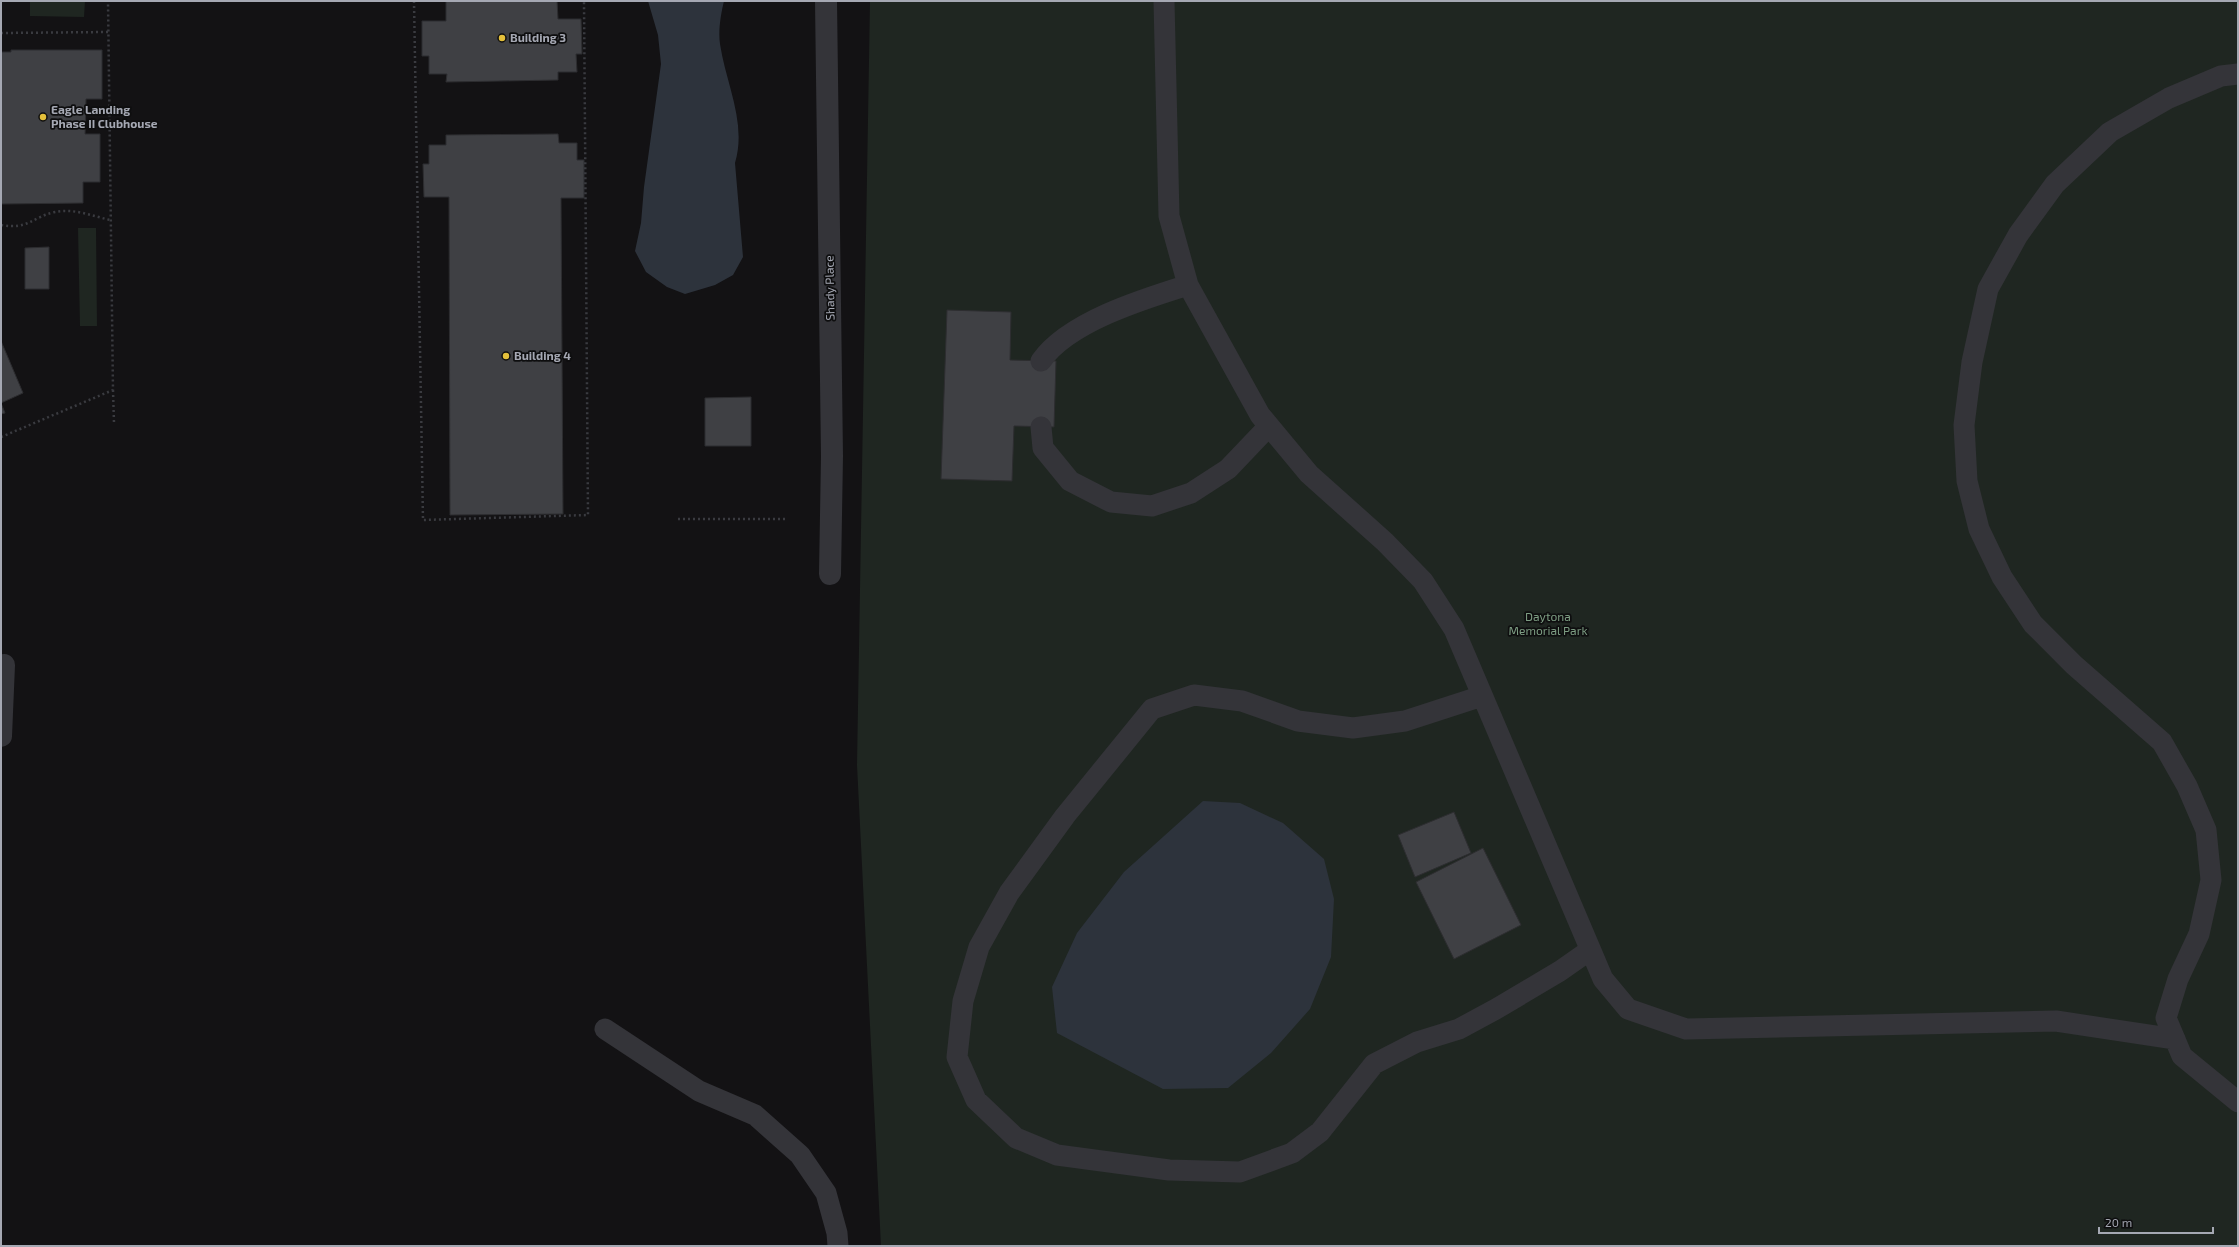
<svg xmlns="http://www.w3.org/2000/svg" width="2239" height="1247" font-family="'Exo 2',sans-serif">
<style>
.green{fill:#1f2621}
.water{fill:#2d333c}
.building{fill:#3f4044;stroke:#2d2d30}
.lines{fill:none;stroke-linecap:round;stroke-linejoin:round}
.path{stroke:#3a3b40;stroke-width:2.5;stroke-dasharray:2 3;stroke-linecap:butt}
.service{stroke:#343439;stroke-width:21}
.minor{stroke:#343439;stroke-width:22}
.poi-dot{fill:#e4c03b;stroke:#0e0e0f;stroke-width:1.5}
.labels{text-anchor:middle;stroke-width:3.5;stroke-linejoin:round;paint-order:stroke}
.poi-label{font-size:12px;font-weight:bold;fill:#a5a8b3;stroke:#0e0e0f;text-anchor:start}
.street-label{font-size:12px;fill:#a5a8b3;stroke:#0e0e0f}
.park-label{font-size:12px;fill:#7d9d83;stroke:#0e0e0f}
</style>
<rect width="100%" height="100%" fill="#131214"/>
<path class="green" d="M30 1H85L84 17 30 16Z
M870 1H2238V1246H881L857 765Z
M78 228H96L97 326H80Z"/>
<path class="water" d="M648 1H724C721 13 718 31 720 44 726 84 747 123 735 163L743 257 733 275 715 285 685 294 667 287 646 272 635 251 641 223 644 187 661 64 658 35Z
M1203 801 1240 803 1283 823 1324 859 1334 899 1331 957 1310 1009 1271 1053 1228 1088 1163 1089 1057 1033 1052 987 1077 933 1124 872Z"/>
<path class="building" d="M446 1H557L558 19H581L582 54H576L577 72H558V80L446 82 447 74H429V56H422V21H446Z
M11 50H102V99H86L85 134H100V182H83V203L1 204V52H11Z
M558 134 559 143H577V160H584V198H561L563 514 450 515 449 197H424L423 164H429V145H446V135Z
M49 247V289H25V248Z
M947 310 1011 312 1010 360 1056 361 1054 427 1014 426 1012 481 941 479Z
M1 341 23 393 1 403Z
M751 397V446H705V398Z
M1 403 5 413 1 414Z
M1454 812 1471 853 1415 877 1398 835Z
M1483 848 1521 925 1454 959 1416 882Z"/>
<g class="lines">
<path class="path" d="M414 1 423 520 588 515 584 1
M1 33 108 32
M1 225C28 230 32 217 55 212 73 208 93 216 110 220
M113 390 114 423
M1 437 113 390 108 1
M678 519H787"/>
<path class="service" d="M1164 1 1169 216 1188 285 1260 415 1309 474 1385 542 1423 581 1454 629 1603 979 1628 1009 1686 1029 2056 1021 2175 1039
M2238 74 2221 76 2169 98 2110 132 2055 184 2018 235 1988 289 1972 362 1964 425 1967 481 1979 529 2002 577 2033 624 2074 665 2162 742 2187 786 2206 830 2211 880 2199 934 2178 979 2166 1018 2182 1056 2238 1102
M1041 361C1068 322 1143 299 1188 285
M1041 427 1043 448 1070 481 1111 502 1152 506 1191 493 1228 469 1269 426
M1482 696 1405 721 1353 728 1298 721 1242 701 1194 695 1152 709 1065 816 1009 893 979 947 963 1001 957 1057 976 1100 1016 1138 1057 1155 1169 1170 1240 1172 1292 1153 1320 1132 1374 1064 1417 1042 1459 1029 1496 1009 1560 971 1590 950
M605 1029 699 1091 755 1115 800 1155 826 1193 837 1233 838 1246"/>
<path class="minor" d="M826 1 832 456 830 574
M1 736 4 665"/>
</g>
<g class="poi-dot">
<circle cx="502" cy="38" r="4"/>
<circle cx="43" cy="117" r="4"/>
<circle cx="506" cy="356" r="4"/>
</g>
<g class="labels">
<g class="poi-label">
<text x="510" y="42">Building 3</text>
<text x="51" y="114">Eagle Landing<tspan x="51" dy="14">Phase II Clubhouse</tspan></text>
<text x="514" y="360">Building 4</text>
</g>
<g class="street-label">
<text transform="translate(830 288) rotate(-91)" y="4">Shady Place</text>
</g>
<g class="park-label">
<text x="1548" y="621">Daytona<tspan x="1548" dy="14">Memorial Park</tspan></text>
</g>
</g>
<rect width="2239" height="1247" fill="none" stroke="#a5a8b3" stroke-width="4"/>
<path d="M2099 1227v6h114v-6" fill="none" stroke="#a5a8b3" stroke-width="2"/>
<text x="2105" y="1227" font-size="12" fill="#a5a8b3" stroke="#0e0e0f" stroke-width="3" paint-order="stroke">20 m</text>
</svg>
